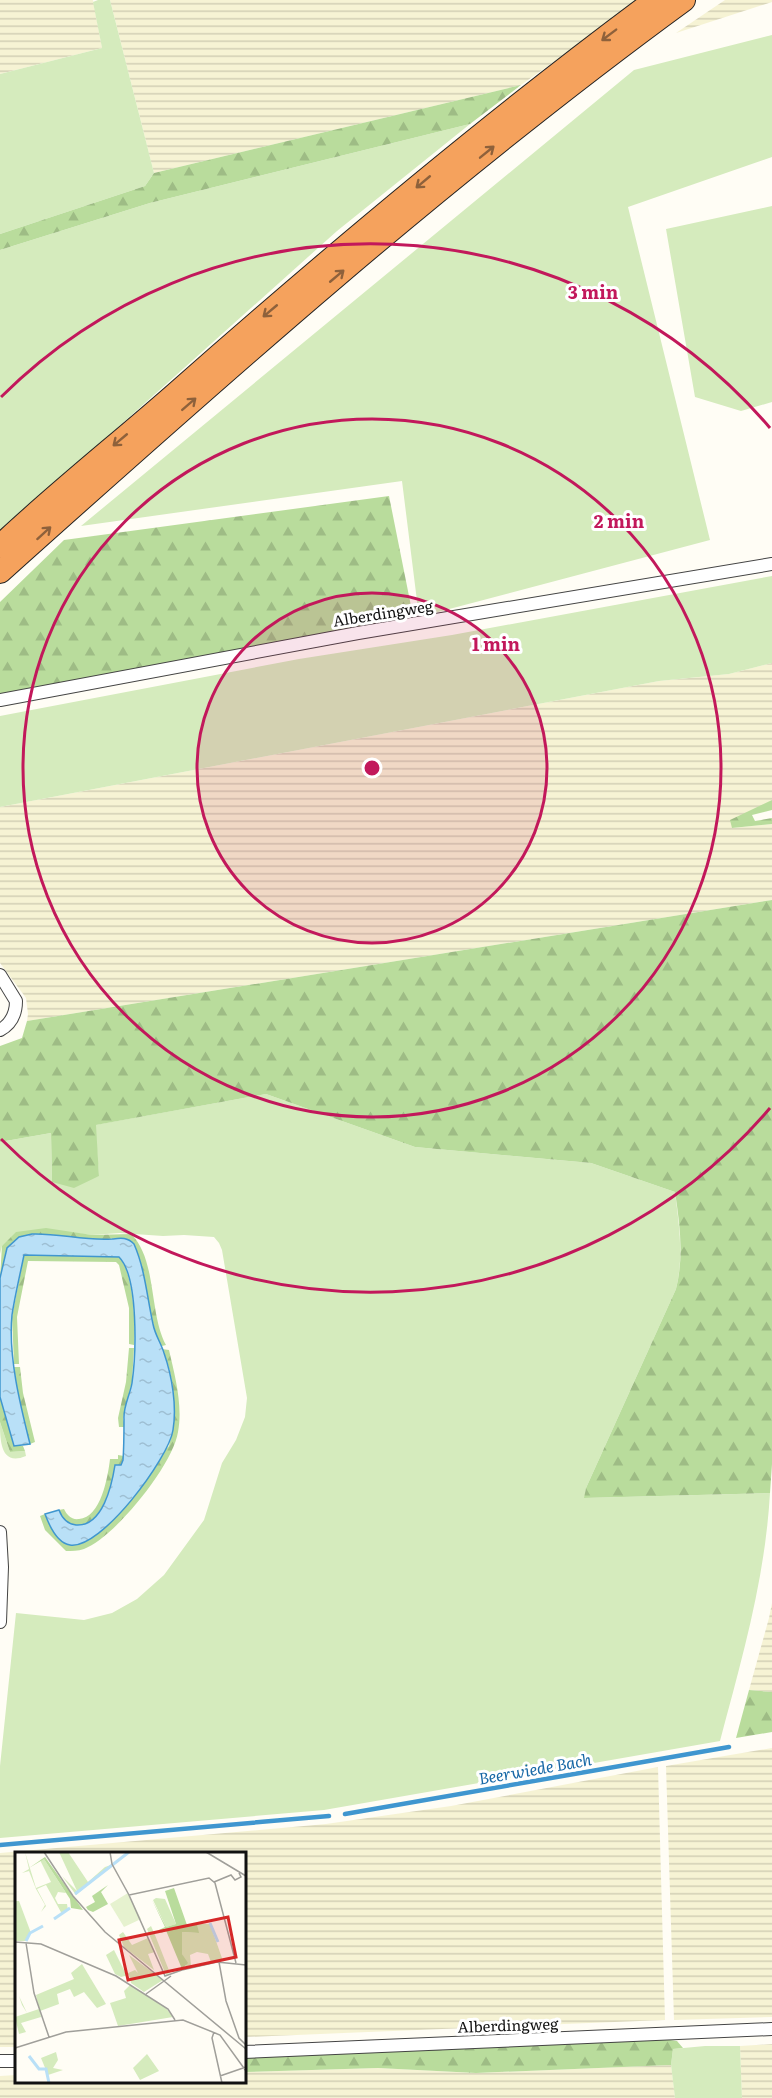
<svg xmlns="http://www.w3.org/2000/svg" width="772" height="2098" font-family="Literata,serif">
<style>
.farmland{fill:url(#farmland-rules)}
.grass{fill:#d5ebbd}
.forest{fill:url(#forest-firs)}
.water{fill:url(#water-ripples);stroke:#3f96cf;stroke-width:1.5}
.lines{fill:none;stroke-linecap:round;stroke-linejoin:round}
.stream{stroke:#3f96cf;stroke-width:4.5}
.street-casing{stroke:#444;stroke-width:14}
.highway-casing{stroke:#222;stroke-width:24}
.street{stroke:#fff;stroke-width:12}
.highway{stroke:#f5a25d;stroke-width:22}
.oneway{stroke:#8e613b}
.ring{fill:none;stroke:#c2185b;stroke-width:3}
.labels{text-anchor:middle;stroke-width:6;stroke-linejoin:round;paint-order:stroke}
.street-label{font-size:15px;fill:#111;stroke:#fff}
.water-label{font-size:16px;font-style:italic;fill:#1768a6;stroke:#fff}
.inset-river{fill:none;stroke:#b9e0f7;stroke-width:3}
.inset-road{fill:none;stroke:#a09f9a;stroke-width:1.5}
.view{fill:#d62828;fill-opacity:0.15;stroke:#d62828;stroke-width:3}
.inset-edge{fill:none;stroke:#111;stroke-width:3}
.centre{fill:#c2185b;stroke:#fff;stroke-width:3}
.ring-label{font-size:18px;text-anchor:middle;font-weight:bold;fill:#c2185b;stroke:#fff;stroke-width:6;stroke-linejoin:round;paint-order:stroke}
</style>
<defs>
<pattern id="farmland-rules" width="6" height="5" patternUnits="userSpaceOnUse" patternTransform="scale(1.5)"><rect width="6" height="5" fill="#f6f3d4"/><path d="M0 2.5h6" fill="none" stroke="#d2cfb5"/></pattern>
<pattern id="forest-firs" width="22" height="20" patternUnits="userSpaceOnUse" patternTransform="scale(1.5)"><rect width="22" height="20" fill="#b9dc9c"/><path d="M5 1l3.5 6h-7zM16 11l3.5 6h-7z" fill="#9ebc85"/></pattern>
<pattern id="water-ripples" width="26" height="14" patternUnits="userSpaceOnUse" patternTransform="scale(1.5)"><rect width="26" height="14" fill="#b9e0f7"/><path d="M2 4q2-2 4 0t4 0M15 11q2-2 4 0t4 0" fill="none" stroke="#9ebfd3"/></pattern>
</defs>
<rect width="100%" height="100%" fill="#fffdf5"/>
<path class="farmland" d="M0 0H93L102 48 0 74Z
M110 0H641L521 85 154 173Z
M725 0H772V2L676 33Z
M772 663V800L732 828 772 824V900L27 1021 28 1014 26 998 0 963V807L659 681 729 674Z
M772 1603V1692L749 1690 769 1618Z
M772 1748V2017L674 2020 666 1766Z
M658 1767 665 2020 245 2037 244 1854H16V2047H0V1853L326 1824 451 1806Z
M772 2044V2098H742L740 2046Z
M671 2065 675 2098H0V2076L16 2075V2082H244L245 2072 378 2068 476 2073Z"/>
<path class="grass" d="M98 0H110L154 173 145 186 0 234V74L102 48 93 2Z
M772 35V157L628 207 710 540 419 617 402 481 81 526 634 70Z
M470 124 337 231 0 533V250L150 203Z
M772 206V402L741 411 695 397 666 229Z
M772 576V663L729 674 659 681 0 807V716L299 659 452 635Z
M266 1094 415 1147 591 1163 675 1192C679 1225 684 1256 676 1289L586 1488 585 1498 770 1493C765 1580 742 1658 720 1741L324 1810 0 1838V1766L16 1613 84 1620 112 1613 137 1599 164 1575 204 1520 222 1463 236 1440 245 1417 247 1398 222 1250 219 1243 214 1237 184 1235 163 1236 120 1233 92 1235 73 1233 2 1246 0 1254V1142L51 1133 52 1182 99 1176 95 1125Z
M0 1422 10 1452 25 1451 26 1456C0 1467 0 1439 0 1422Z
M705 2046H740L742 2098H675L671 2065 673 2049Z"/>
<path class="forest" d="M521 85 470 124 150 203 0 250V234L145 186 154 173Z
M389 496 413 616 0 694V602L64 540Z
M772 800V810L752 815 755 821 772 818V824L732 828 730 820Z
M772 900V1464L770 1493 584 1498 586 1488 676 1289C684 1257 680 1225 675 1192L591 1163 415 1147 266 1094 96 1125 99 1176 74 1188 52 1182 51 1133 0 1142V1046L22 1038 27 1021Z
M46 1228 92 1235 131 1234C157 1259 149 1314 166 1345L162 1346 157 1340 137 1252 121 1238 93 1240 72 1238 7 1248 0 1278 2 1246 16 1232Z
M24 1255 119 1257C133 1271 136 1324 134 1345L129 1344V1308L119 1265 116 1262 28 1261 17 1317 19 1364H14L12 1317Z
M129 1348H134L132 1382 123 1418 125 1427H119L118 1418 126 1382Z
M162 1349 169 1350C175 1376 183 1405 178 1432 173 1465 115 1537 84 1549 78 1551 72 1551 66 1551L45 1530 40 1516 45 1514 50 1526 67 1545 169 1446C177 1417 176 1378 162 1349Z
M14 1367H20L23 1393 35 1442 30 1444 18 1394Z
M0 1397 14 1446H23L25 1451 10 1452 0 1422Z
M118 1455 124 1456 121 1465H115C112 1484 102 1527 76 1525 67 1524 62 1518 59 1510L64 1509C67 1515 71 1520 79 1519 101 1518 108 1476 110 1459H118Z
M749 1690 772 1692V1732L736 1738Z
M663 2039 677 2041 683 2048 673 2049 671 2065 476 2073 378 2068 245 2072 244 2057Z"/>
<path class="water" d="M32 1234C59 1233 84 1241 112 1239 121 1238 127 1237 134 1244 145 1269 147 1297 153 1324 155 1335 161 1343 164 1353 172 1376 177 1406 173 1430 169 1458 101 1550 70 1545 57 1543 49 1525 45 1514L59 1510C62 1518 67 1524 76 1525 103 1527 112 1484 115 1465H121L123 1460C124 1447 124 1433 124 1419 123 1407 130 1395 132 1383 136 1355 139 1277 119 1257L24 1255C20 1275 15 1295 12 1315 8 1356 20 1404 30 1444L14 1446 0 1397V1278L7 1248 19 1237Z"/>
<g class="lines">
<path class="stream" d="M345 1814 729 1747
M0 1845 329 1816"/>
<g class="street-casing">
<path id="street" d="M0 700 358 633 772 564
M0 975 16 1001C16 1014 11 1024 0 1030
M0 1532 2 1567 0 1622
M244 2052 772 2029
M0 2061H16"/>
</g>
<g class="highway-casing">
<path id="highway" d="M0 546C56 493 117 445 175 394 330 257 489 123 655 0
M0 572C221 374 443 176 684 0"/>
</g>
<use href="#street" class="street"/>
<use href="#highway" class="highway"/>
</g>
<defs><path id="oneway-shaft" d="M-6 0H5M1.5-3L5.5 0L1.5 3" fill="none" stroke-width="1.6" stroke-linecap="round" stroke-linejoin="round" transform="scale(1.5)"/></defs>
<g class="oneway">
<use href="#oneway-shaft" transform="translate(609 35) rotate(143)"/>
<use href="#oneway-shaft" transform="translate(487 152) rotate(-39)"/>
<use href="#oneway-shaft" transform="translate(423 182) rotate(140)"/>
<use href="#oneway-shaft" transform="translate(337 276) rotate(-40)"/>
<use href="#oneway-shaft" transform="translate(270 311) rotate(140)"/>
<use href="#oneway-shaft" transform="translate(189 404) rotate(-41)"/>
<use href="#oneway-shaft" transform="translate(120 440) rotate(140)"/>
<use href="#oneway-shaft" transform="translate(44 533) rotate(-42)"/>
</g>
<circle cx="372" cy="768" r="175" fill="#c2185b" fill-opacity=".12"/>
<g class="ring">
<circle cx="372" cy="768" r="175"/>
<circle cx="372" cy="768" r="349"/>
<path d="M770 1108A524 524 0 0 1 1 1139M1 397A524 524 0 0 1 770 428"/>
</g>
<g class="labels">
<g class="street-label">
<text transform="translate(383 614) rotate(-9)" y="5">Alberdingweg</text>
<text transform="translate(508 2026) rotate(-2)" y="5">Alberdingweg</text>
</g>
<g class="water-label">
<text transform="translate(535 1769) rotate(-10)" y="6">Beerwiede Bach</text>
</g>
</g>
<g transform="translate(15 1852)">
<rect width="231" height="231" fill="#fffdf5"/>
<path d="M10 0 21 36 36 30 25 8 29 7 51 41 43 40 40 46 43 52H52L53 58 47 62 31 33 22 37 31 54 26 60 30 53 21 37 14 19 7 21 14 17ZM44 0H53L73 30 90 15 96 13 61 43 47 24 62 39ZM141 46 150 47 161 72 151 75 138 48ZM0 49H4L16 81 11 89H0ZM182 72H195L208 109 196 110 193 102 182 100 175 103 176 114 188 112 172 117 167 102V80L183 81ZM136 74 140 83 155 121 151 123 132 77ZM108 80 117 93 133 86 140 100 133 102 139 118 109 95 104 83ZM99 98 111 122 120 118 123 121 114 103 148 128 129 140 116 131 114 123 106 125 100 122 91 103ZM67 112 91 152 82 156 69 140 59 145 55 137 42 142 44 152 25 159 26 165 6 171 11 180 4 182 0 165 12 161 7 153 4 144 12 161 24 157 21 143 59 127 56 121ZM115 133 151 156 158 165 103 174 95 151 111 146 109 139ZM41 200 43 208 38 216 48 218 33 223 26 206ZM132 202 144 219 125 228 118 216Z" fill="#d5ebbd"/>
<path d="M30 5 68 58 56 56 30 74 56 56 55 47 29 7 14 16ZM93 33 86 40 93 52 78 60 73 58 71 55 80 50 77 44ZM159 36 172 73 182 72 184 81 167 80V102L173 111 167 117 150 76 147 81 144 78 150 75 137 48 151 75 161 72 150 39Z" fill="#b9dc9c"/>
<path d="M113 41 126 67 109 75 95 52Z" fill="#e6f2cf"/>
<path class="inset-river" d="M60 42 114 0M39 67 55 56M195 71 203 90M11 89 15 81 28 74M14 204 24 217H31L34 231"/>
<path class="inset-road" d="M29 0 58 44 90 80 231 197M95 0 97 12 114 43M191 0 231 24M199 30 216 23 220 28 226 25 224 21M0 90 26 92 101 124 153 157 160 168M11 91 19 141 34 185M204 110 211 149 224 186 231 193M167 118 150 124 114 43 194 26 200 31 221 111M167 118 202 110 231 113M131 142 156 124M199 180 197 186 207 231M0 196 51 180 168 168 205 183 231 219M205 224 231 215"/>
<path class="view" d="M213 65 221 105 113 128 104 88Z"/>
<rect width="231" height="231" class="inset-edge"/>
</g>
<circle cx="372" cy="768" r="9" class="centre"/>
<g class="ring-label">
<text x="593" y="299">3 min</text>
<text x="619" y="528">2 min</text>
<text x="496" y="651">1 min</text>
</g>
</svg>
